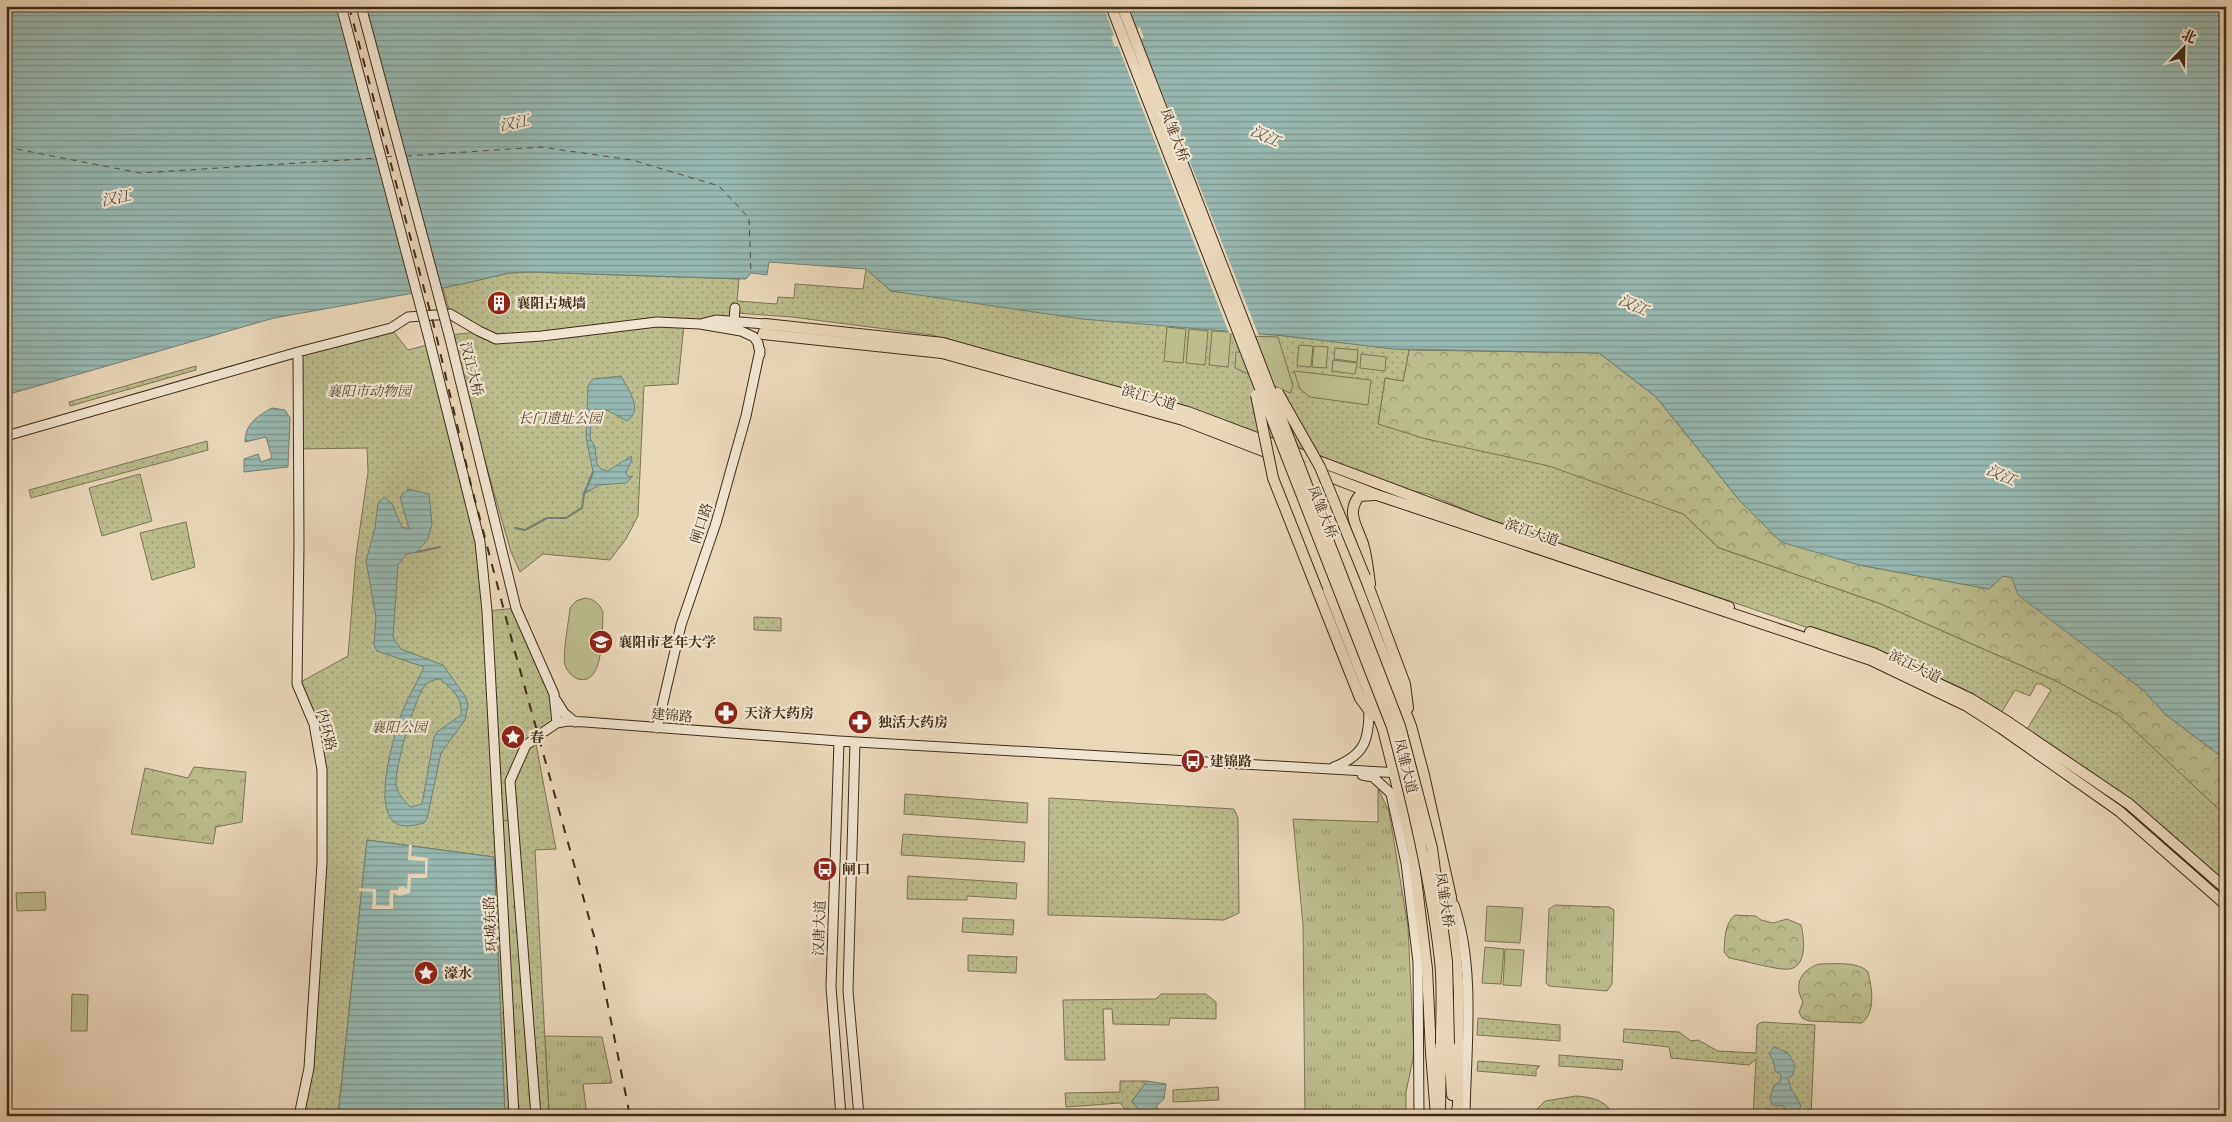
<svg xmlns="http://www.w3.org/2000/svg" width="2232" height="1122" font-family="'IM FELL Great Primer','Noto Serif SC',serif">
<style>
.grass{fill:url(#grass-tufts);stroke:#7d7554}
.forest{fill:url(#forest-crowns);stroke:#7d7554}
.park{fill:url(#park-dots);stroke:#7d7554}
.pitch{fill:#bbbd8d;stroke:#7d7554}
.water{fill:url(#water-rules);stroke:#748176;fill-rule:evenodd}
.pier{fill:#ead8bb}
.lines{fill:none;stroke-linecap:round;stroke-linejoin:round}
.stream{stroke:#748176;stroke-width:2}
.ferry{stroke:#555041;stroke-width:1;stroke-dasharray:6 5;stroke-linecap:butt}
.secondary-casing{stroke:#3f2d1b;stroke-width:11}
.primary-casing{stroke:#3f2d1b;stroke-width:12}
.secondary{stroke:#f1e6d3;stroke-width:9}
.primary{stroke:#ead8bb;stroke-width:10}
.rail{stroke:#3f2d1b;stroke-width:2;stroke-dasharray:9 9;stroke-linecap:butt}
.secondary-bridge-casing{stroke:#3f2d1b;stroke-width:11;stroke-linecap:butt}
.primary-bridge-casing{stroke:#3f2d1b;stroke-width:12;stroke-linecap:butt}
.secondary-bridge{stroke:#f1e6d3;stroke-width:9}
.primary-bridge{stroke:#ead8bb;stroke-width:10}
.labels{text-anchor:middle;stroke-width:4.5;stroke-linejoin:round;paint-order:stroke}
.street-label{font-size:14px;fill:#3f2d1b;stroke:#f1e6d3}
.poi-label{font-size:14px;font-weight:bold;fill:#3f2d1b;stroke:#f1e6d3;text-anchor:start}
.park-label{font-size:14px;font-style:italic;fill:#584a32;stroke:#f1e6d3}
.water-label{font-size:15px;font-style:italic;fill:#555041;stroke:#f1e6d3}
</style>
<defs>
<pattern id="grass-tufts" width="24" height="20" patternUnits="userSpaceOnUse" patternTransform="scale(1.25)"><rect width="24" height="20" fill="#bbbd8d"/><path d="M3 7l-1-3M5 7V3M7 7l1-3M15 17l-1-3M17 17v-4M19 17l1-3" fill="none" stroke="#999a72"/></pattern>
<pattern id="forest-crowns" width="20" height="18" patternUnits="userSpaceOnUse" patternTransform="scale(1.25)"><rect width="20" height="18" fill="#bbbd8d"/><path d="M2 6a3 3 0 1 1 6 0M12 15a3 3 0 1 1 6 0" fill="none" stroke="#999a72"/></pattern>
<pattern id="park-dots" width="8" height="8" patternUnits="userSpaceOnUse" patternTransform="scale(1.25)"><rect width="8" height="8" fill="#bbbd8d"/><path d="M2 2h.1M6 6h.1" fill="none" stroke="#999a72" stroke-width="1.8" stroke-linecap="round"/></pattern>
<pattern id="water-rules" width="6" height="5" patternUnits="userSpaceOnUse" patternTransform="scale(1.25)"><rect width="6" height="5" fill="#98b9b3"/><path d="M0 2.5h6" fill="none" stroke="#7d9791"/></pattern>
</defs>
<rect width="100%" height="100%" fill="#ead8bb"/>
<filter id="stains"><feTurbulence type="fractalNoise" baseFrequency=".004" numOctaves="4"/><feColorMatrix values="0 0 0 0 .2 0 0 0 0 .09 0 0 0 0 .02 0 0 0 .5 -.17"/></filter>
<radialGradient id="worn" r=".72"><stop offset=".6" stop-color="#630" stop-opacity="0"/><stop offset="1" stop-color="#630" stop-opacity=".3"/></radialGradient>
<path class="grass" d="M1378 789 1389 811 1408 927 1414 1054 1406 1092V1116H1305L1303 925 1293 819 1378 822Z
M498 820 513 821 536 1116H514Z
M1555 905 1609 907 1614 910 1612 984 1607 991 1549 986 1546 983 1549 909Z
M545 1036 602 1037 612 1083 583 1084 587 1116H549Z"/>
<path class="forest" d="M1409 350 1599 353 1656 397 1740 501 1859 565 1989 589 2003 576 2013 578 2144 691 2166 715 2226 760V816L2118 715 2056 681 1881 604 1719 548 1683 514 1431 440 1217 396 1378 424 1385 378 1403 381Z
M194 767 246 772 242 822 216 827 213 844 131 834 145 768 188 778Z
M1735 915 1756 916 1761 920 1773 923 1787 919 1801 925C1804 937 1808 965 1790 969 1780 971 1741 960 1729 958L1724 952C1725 938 1724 925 1735 915Z
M1819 964C1832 964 1859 961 1868 972 1872 989 1876 1011 1862 1023L1809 1021 1802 1018 1799 1012 1803 1002C1793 984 1801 970 1819 964Z"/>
<path class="park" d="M866 269 891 291 1409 350 1403 381 1385 378 1378 424 1426 439 1549 466 1683 514 1719 548 1881 604 2056 681 2118 715 2226 816V889L2129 804 2024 734 2051 690 2041 684H2036L2030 696 2015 690 2000 715 1964 689 1891 656 1485 518 1428 494 1392 487 1239 426 1175 403 1123 390 932 335 792 317 736 313 734 321 684 324 678 384 644 386 638 516 626 539 610 560 543 554 520 572 511 552 449 335 478 332 450 314 443 288 509 273 530 272 739 279 737 301 777 304 778 297 794 298 795 284 863 289Z
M391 328 408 350 431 344 480 542 488 611 516 608 554 694 557 723 535 739 556 849 535 850 549 1116H535L513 821 499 820 514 1116H505L494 857 367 840 338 1116H299L309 1068 322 770 314 724 297 684 348 656 356 556 368 472 367 448 298 449V352Z
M196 366V370L70 406 69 402Z
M207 441 208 450 31 498 29 490Z
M140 474 152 521 102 536 89 488Z
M186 522 195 567 152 580 140 533Z
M754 617 781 618V631L754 630Z
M905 794 1028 803 1027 823 904 814Z
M1049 798 1234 809 1238 818 1239 913 1224 920 1048 915Z
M903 834 1025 842 1024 862 901 855Z
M908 876 1017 883 1016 899 967 896V900L907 899Z
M963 918 1014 920 1013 935 962 932Z
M968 955 1017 957 1016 973 968 971Z
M1161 994H1206L1216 1002V1019L1170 1018 1169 1025 1113 1024 1112 1009H1103L1105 1060H1065L1063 1000 1156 999Z
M1478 1018 1560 1025V1041L1477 1035Z
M1762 1022 1815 1025 1811 1116H1753L1756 1059 1749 1065 1671 1058 1669 1047 1623 1042 1624 1029 1679 1032 1691 1041 1698 1040 1718 1051 1756 1053 1757 1025Z
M1559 1055 1623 1060 1622 1070 1559 1066Z
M1478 1061 1540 1066 1536 1070V1076L1477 1071Z
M1120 1081H1147L1132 1101 1144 1116H1130L1120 1103 1066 1107 1065 1093 1120 1092Z
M1218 1087 1219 1100 1173 1102V1090Z
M1576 1096C1590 1097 1608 1100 1613 1116H1545L1537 1109 1545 1101Z"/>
<path class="pitch" d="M1167 327 1186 329 1183 363 1164 361Z
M1189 329 1208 331 1205 365 1186 363Z
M1212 331 1231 332 1228 367 1209 365Z
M1248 336 1278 337 1293 386 1290 393 1235 368 1236 352H1243Z
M1299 345 1313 346 1311 367 1297 366Z
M1314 346 1328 347 1326 368 1312 367Z
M1335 348 1358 350 1357 362 1334 359Z
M1361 354 1386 357 1385 371 1360 368Z
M1333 360 1357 363 1355 374 1332 371Z
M1294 371 1371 380 1368 405 1310 397 1300 389Z
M585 598C594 599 599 603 603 612 602 628 605 687 578 679 572 677 567 671 565 665 562 656 569 620 570 608L576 601Z
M45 892 46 910 17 911 16 893Z
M1487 906 1523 908 1520 943 1485 941Z
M1485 947 1504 949 1501 984 1482 983Z
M1505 949 1524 950 1521 986 1503 985Z
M72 994 88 995 87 1031H71Z"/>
<path class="water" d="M6 6H2226V760L2166 715 2144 691 2018 595 2012 578 2003 576 1989 589 1859 565 1781 542 1740 501 1656 397 1599 353 1393 349 1286 336 1082 319 891 291 866 269 769 262 767 275 751 273 746 279 530 272 509 273 458 285 274 318 6 395Z
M621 376C628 389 644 410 627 421L607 410 591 423 590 438 595 447 597 464 601 469 608 471 631 456 632 460 626 473 628 477 633 476 626 483 599 485 584 494 593 472 586 436 588 386 593 379Z
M272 408 285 410 290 418 288 467 244 472V459L258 454 261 462 272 458 266 437 245 442C245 424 257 416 272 408Z
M408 489 429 494 432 524 428 539 417 552 407 554 398 565 393 637 401 649 443 665 465 696 468 704 465 720 441 753 427 819 424 823C416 825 405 828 397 824 371 811 394 736 401 715 407 698 417 683 424 667L377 651 374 645 376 617 366 561 375 528 378 503 384 497 392 504 402 527 409 529 400 497ZM440 679C452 689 463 698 461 715L437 732 434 737 422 804 410 807C404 800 397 794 396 784 395 767 414 701 424 687 428 681 433 680 440 679Z
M367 840 494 857 505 1116H338Z
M1774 1047 1788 1053 1795 1065 1793 1075 1788 1078 1791 1088 1801 1106 1795 1116H1785L1784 1106 1772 1105 1770 1098 1774 1085 1780 1082 1781 1075 1775 1071 1774 1063 1769 1053Z
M1147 1081 1166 1084 1164 1099 1156 1107 1162 1112V1116H1144L1132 1101Z"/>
<path class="pier" d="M335 6H365L441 290 412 295Z
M1103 6H1129L1137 28 1140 27 1144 38 1141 39 1259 336 1229 333 1118 46 1115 47 1111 37 1114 35Z
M409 845H412L411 856 428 858 427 878H411L410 893 400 896 393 893V909H372L373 892 359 891V888L376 889V905L389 906 390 890H398L399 887 404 886 407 890 408 874H425V861L408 860Z"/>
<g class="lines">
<path class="stream" d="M515 528 525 530 547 518H566L582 508 584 494 593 472
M417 552 440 547"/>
<path class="ferry" d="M6 147 140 173 377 158
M406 156 541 147 632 160 719 186 749 218 751 273
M386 157 397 156"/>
<g class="secondary-casing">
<path id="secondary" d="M734 321 735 308
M704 323 716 320 765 324 764 330
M428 335 480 542 487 611 514 1116
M449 335 516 608 554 694 557 723 545 731
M298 352 299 545 297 684 314 724 322 770V863L309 1068 299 1116
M6 436 298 352 391 328 408 317 450 314 479 331 496 339 542 336 657 322 700 324 741 331 754 337 758 343 760 354
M556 700 564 713 575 722
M557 723 567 721 585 722 839 741 1400 773
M657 728 681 625 716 523 746 416 760 350
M535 739 526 745 510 781 536 1116
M839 741 831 987 841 1116
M855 742 848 991 859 1116
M1334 767C1365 755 1369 740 1369 709
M1362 775 1373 777 1396 798
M1391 794 1406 863 1418 962 1419 1116
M1454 905C1476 968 1466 1049 1465 1116"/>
</g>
<g class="primary-casing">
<path id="primary" d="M765 324 943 343 1188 412 1486 524 1729 607
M763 334 942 353 1183 420 1377 495 1871 660 1967 706 2001 728 2119 811 2226 905
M1274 452 1383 729 1412 846 1427 969 1431 1053 1436 1116
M1310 466 1411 726 1424 775 1451 897 1459 993 1458 1105 1456 1116
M1365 577 1405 684 1408 708
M1370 584C1368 571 1367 556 1363 544 1357 526 1346 513 1359 496L1375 495
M1318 592 1360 698 1373 716
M1810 632 1873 653 1971 699 2005 720 2129 804 2226 889
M1449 1044 1452 1095
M1440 1113 1441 1044"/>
</g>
<use href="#secondary" class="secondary"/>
<use href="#primary" class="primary"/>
<path class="rail" d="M349 6 435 330 471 485 515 652 594 936 630 1116"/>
<g class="secondary-bridge-casing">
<path id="secondary-bridge" d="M341 6 428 335
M361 6 449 335"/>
</g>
<g class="primary-bridge-casing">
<path id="primary-bridge" d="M1111 6 1392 727C1413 804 1431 881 1440 960 1443 987 1441 1017 1441 1044
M1122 6 1400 726 1432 848 1447 961 1449 1044
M1278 393 1320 467 1365 577
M1256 395 1273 478 1318 592"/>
</g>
<use href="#secondary-bridge" class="secondary-bridge"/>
<use href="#primary-bridge" class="primary-bridge"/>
</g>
<defs>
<g id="building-disc" transform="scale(1.25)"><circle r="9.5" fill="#8f2418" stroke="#f1e6d3"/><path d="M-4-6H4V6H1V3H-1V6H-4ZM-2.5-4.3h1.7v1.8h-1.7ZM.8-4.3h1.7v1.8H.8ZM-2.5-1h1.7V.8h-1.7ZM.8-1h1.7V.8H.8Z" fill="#fff"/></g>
<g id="university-disc" transform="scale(1.25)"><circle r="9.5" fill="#8f2418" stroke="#f1e6d3"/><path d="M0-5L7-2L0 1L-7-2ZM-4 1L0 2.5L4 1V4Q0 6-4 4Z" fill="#fff"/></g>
<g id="pharmacy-disc" transform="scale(1.25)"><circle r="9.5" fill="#8f2418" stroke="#f1e6d3"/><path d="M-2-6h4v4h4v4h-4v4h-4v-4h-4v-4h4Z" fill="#fff"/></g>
<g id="sight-disc" transform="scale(1.25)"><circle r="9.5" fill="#8f2418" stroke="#f1e6d3"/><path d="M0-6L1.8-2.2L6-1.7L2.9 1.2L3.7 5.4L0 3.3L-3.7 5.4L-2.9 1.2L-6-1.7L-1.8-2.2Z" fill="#fff"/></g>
<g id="bus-disc" transform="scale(1.25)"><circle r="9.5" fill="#8f2418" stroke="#f1e6d3"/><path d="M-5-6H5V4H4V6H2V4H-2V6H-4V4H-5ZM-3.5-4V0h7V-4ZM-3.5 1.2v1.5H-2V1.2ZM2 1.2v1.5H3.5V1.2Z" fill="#fff"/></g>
</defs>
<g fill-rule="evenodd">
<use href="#building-disc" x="499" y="303"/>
<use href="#university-disc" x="601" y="642"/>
<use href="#pharmacy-disc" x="726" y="713"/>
<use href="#pharmacy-disc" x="860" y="722"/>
<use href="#sight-disc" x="513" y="737"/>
<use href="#bus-disc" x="1193" y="761"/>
<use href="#bus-disc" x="825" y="869"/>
<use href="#sight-disc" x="426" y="973"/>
</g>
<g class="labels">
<g class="street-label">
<text transform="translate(1175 135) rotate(69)" y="5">凤雏大桥</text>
<text transform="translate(472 369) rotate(76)" y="5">汉江大桥</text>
<text transform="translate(1149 397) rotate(16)" y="5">滨江大道</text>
<text transform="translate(1323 512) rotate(68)" y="5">凤雏大桥</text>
<text transform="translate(701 523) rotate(-72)" y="5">闸口路</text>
<text transform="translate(1532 532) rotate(19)" y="5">滨江大道</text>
<text transform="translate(1915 666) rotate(26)" y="5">滨江大道</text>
<text transform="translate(672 715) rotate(5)" y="5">建锦路</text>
<text transform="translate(327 730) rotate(76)" y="5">内环路</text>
<text transform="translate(1406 766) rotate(76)" y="5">凤雏大道</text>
<text transform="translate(1445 900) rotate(81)" y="5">凤雏大桥</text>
<text transform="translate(490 924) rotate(-93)" y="5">环城东路</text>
<text transform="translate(819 928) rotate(-88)" y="5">汉唐大道</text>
</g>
<g class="poi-label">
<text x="516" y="308">襄阳古城墙</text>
<text x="618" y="647">襄阳市老年大学</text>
<text x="744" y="718">天济大药房</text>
<text x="878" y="727">独活大药房</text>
<text x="530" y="742">春</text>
<text x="1210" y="766">建锦路</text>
<text x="842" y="874">闸口</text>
<text x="444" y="978">濠水</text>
</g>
<g class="park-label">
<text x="369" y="396">襄阳市动物园</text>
<text x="560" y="423">长门遗址公园</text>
<text x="399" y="732">襄阳公园</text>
</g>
<g class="water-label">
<text transform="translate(514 123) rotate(-11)" y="5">汉江</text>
<text transform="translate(1265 136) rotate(25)" y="5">汉江</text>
<text transform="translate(116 198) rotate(-11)" y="5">汉江</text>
<text transform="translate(1633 305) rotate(25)" y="5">汉江</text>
<text transform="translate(2001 475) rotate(25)" y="5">汉江</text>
</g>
</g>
<rect width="2232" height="1122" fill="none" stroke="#ead8bb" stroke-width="25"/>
<rect x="8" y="8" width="2217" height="1107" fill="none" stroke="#3f2d1b" stroke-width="2.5"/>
<rect x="12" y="12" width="2207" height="1097" fill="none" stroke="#3f2d1b"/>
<g transform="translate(2184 48) rotate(23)" stroke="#f1e6d3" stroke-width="4" paint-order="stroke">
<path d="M0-4L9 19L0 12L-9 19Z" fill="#3f2d1b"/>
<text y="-8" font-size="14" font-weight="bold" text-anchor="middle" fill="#3f2d1b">北</text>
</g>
<rect width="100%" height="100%" filter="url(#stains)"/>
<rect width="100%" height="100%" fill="url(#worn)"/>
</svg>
